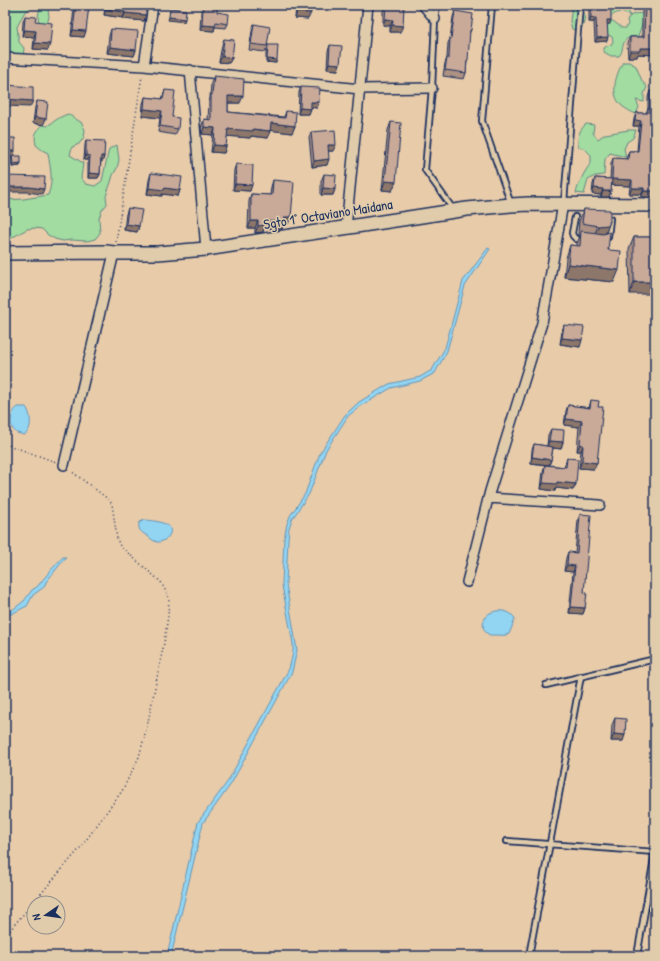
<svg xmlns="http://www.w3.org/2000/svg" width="660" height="961" font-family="'Patrick Hand',sans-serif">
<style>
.green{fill:#a2dca1;stroke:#5e8680}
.water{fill:#92d5f3;stroke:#6293b7}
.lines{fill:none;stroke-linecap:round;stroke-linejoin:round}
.lane-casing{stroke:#1b2f5e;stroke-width:8}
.street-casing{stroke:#1b2f5e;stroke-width:12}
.secondary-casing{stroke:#1b2f5e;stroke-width:16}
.path{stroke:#1b2f5e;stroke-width:1.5;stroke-dasharray:1 3;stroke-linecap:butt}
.lane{stroke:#e0cbaa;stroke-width:4.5}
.street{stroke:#e0cbaa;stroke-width:9}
.secondary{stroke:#e0cbaa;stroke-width:13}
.wall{fill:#ad9183;stroke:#1b2f5e}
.shaded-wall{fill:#8d766a;stroke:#1b2f5e}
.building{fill:#c9a998;stroke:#1b2f5e}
.labels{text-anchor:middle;stroke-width:3;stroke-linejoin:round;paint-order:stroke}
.street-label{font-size:14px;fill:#1b2f5e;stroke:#e0cbaa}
</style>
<rect width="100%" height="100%" fill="#e8cba9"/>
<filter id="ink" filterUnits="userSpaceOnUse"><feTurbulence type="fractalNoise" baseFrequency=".025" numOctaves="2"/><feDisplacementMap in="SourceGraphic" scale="8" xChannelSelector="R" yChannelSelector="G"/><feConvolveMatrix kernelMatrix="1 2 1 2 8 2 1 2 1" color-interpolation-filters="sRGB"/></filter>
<g filter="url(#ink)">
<path class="green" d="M7 5H49L48 9 49 17 47 24H39L38 16 40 8 37 6 30 8 24 13 17 27 19 42 24 48 23 56 16 57 5 50V14Z
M572 5H581C586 16 586 22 579 32L572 29 570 21Z
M604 5H625L628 9 630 16C636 13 640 12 645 16L638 36C635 37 630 36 628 38 621 42 624 51 619 56H611L604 52V48L607 46 611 45 613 41 612 37 605 33 604 26 610 21H613L622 28H626L628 24 627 20 630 16C621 11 618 11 610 17L604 10Z
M623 62H629L636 66 642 81 647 87 644 94V102L636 100 639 107 636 114C631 112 626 109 622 106 609 94 616 75 623 62Z
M68 114 82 123 85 130 84 137 79 144 72 147 70 155 83 163 81 178 86 184 95 186 102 181 109 149 117 145 119 160 117 168 113 175 111 182 106 196 107 204 102 210 99 218 100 233 95 239 87 241 71 240 63 241 55 239 48 235 42 229 35 228 27 229 13 237 5 241V200L24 199 48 195C54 180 50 168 48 153L42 150 36 145C34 135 35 132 43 125L47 126C55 121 59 117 68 114Z
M586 124 594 125 593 133 598 139 605 134 629 130H636L633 138 627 142 624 149 626 157 610 153 605 159 604 175 595 176 588 180 584 194 576 193C579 182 584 172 591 163V155L585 149 578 146C578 136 578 132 586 124Z"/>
<path class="water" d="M488 248 490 249 465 286 447 351 435 373 420 381 391 388 361 406 348 416 326 450 309 494 292 519 289 528 288 539 286 584 297 650 292 672 231 784 203 823 171 956H167L198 822 228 781 289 669C291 661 294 652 293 644L282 585 284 539 287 524 290 516 305 494 320 453 345 415 359 402 389 384 420 377 432 370 445 348 463 281Z
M18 407H26C31 414 33 430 24 435 22 434 19 434 17 433 8 428 10 412 18 407Z
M144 520C150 520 167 522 170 528 173 535 163 543 157 542 153 541 149 537 146 535 141 532 138 530 139 523Z
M63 557H66L46 582 44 587 33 595 27 606 11 614 5 616V613L11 611 24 601 32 590 37 587 50 571Z
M496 611C503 610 512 612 515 619L509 634C505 636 501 635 496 635 493 635 493 635 490 635 480 631 482 618 490 613 491 612 494 612 496 611Z"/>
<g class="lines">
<g class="lane-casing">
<path id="lane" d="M437 5 435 19 432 88 425 170 453 209
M492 5 482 121 511 204
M564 202 580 5
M575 217 572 233 573 236 576 239 583 240
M608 237 610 219
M546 685 655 659
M507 841 655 852
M529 956 581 676
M637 956 655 853"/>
</g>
<g class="street-casing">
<path id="street" d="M423 5 435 19
M5 58 144 66 360 89 432 88
M144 66 153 5
M190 70 206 249
M346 228 368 5
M64 465 114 253
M488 498 600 505
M467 582 490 491 542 323 563 204"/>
</g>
<g class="secondary-casing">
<path id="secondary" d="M5 253 106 252 114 253H158L206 249 467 209 511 205 528 204 655 205"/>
</g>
<path class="path" d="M116 242 142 76
M5 444 56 462
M5 937 15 924 81 847 122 791 139 757 148 722 164 643 168 616 169 598 161 582 120 546 117 539 112 504 108 499 71 471"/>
<use href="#lane" class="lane"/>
<use href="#street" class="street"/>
<use href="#secondary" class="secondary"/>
</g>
<path class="wall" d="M54 5H89L84 37 71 36 74 8H54Z
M105 5H146V15L144 21 123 19V18L104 15Z
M296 5H311L308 19 295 18Z
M386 5 400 32H390V26L383 25V11Z
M644 5H655V55L638 54 637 57H628L627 43 630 37H642V9Z
M591 6 610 24H607V41L595 42 594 22H589V10Z
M203 7 217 12 228 24 226 28 215 27 214 31 200 30 201 12Z
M455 11 471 30 469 34 466 73 464 79 443 76 445 63 447 58 448 43 450 39 453 17Z
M25 16 35 21 48 50 33 49 34 37 22 36 23 22Z
M254 24 268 45 276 63 266 62V49L265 52 249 50 252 31Z
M111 29 136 50 134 56 107 53 109 36Z
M224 39 232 58 229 63 219 62 222 45Z
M330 45 338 70 327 69 328 51Z
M214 76 240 103H228V112L284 117 286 111 295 126 292 133 270 130 268 138 251 136 250 138 227 136 226 146 224 153 211 152 213 135 202 134 201 128 204 119 208 120 209 102 210 98 211 83Z
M301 87 319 102 317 108 311 107 309 114H298L299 92Z
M165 90 172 117 178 129 175 135 158 132 160 118 142 116 143 104 145 97 162 99Z
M650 91H655V135H654L653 145H655V197H641L642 194H629L630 186 611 185V191L609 197H601V195L592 194 593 184 595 178 610 179 611 164 613 158 626 159 629 151H637L639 126H633L634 119 636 113H646L648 108V97Z
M37 101 43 125 33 123 35 107Z
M391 122 392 191 382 190 388 130Z
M311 132 333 151H328L327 165 312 167 309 137Z
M86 140 104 156 103 161H101L100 174 98 178H88V160H84L85 145Z
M13 156 20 166 12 167 11 160 12 158H5Z
M236 164 250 191 233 190 234 170Z
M151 173 180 190 178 196 162 194V196L147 194 149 180Z
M324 174 335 189 333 195H321V181Z
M273 180 288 224H284L282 229 264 228 263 232 255 233V228H248L249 201 251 194 270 195 271 187Z
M128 208 139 226 137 232 124 230 126 214Z
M584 209 610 221 606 233 614 282 564 277 566 258 570 245 577 246V243L580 236 578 235 579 221Z
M634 237H655L630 294 629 249Z
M564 325 580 347 560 344 562 331Z
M591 400 598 407 597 463 594 469 579 468 581 451H577L579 427 564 425 566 411 568 405 589 408Z
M551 429 563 442 561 449 553 448 551 460 549 465 564 467 567 458 576 484 573 490 556 488 555 491 541 489 543 471 545 465 531 463 532 450 534 444 547 446 548 435Z
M580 514 584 592 585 608 583 614 569 613 573 572 564 571 566 558 568 552 575 553 578 520Z
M615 718 623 741H611L612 725Z"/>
<path class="shaded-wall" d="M55 5H75L74 8H54Z
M106 9 125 12 123 18 104 15Z
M297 12 311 13 308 19 295 18Z
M125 13 146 15 144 21 123 19Z
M169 17 185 19 184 22 168 20Z
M591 18H596L594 22H589Z
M385 19 393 20 390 26 383 25Z
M607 20H611L610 24H606Z
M202 25 215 26 214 31 200 30Z
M392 25 403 26 400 32H390Z
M24 30 36 31 34 37 22 36Z
M73 30 86 31 84 37 71 36Z
M608 37 607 41 595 42 597 38Z
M35 43 50 44 48 50 33 49Z
M110 47 136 50 134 56 107 53Z
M640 48H655V55L638 54 637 57H628L630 51Z
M222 56 232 58 229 63 219 62Z
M267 59 277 60 276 63 266 62Z
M329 63 340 64 338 70 327 69Z
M228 96H243L240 103H226Z
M5 99 33 101 30 107 5 106Z
M311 102H319L317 108 309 107Z
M300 108 311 109 309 114H298Z
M144 109 162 111 160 118 142 116Z
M35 117 46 119 43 125 33 123Z
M635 120 641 121 639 126H633Z
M271 123 295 126 292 133 268 130Z
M204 127 215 128 213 135 202 134Z
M228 129H253L270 131 268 138 251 136 250 138 225 136Z
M214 145 226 146 224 153 211 152Z
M328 145H336L333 151H326Z
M5 151H15L13 158 12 156V158H5Z
M86 155 90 156 88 160H84Z
M101 156H104L103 161H99Z
M329 159 327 165 312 167 314 161Z
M21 163 20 166 12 167 13 164Z
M89 173 100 174 98 178H88Z
M612 179 632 180 630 186 610 185Z
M385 181 396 182 392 191 382 190Z
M235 184 252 185 250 191 233 190Z
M5 187H29L44 189 42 194 27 192H5Z
M149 188H164L180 190 178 196 162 194V196L147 194Z
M323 188 335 189 333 195H321Z
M594 188 603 189 601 195 592 194Z
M632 188H644L642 194H629Z
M603 191H611L609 197H601Z
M644 191H655V197H641Z
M285 217H291L288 224H284L282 229 264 228 263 232 255 233 258 226 265 221Z
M251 221H258L255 228H248Z
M610 221 605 234 593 238 598 226Z
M126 224 139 226 137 232 124 230Z
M568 264 619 270 614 282 564 277Z
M634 282H655V294H630Z
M562 338 582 340 580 347 560 344Z
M566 419 582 421 579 427 564 425Z
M549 441 563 442 561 449 547 447Z
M580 444 583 445 581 451H577Z
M532 457 551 460 549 465 531 463Z
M582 461 597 463 594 469 579 468Z
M557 482 576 484 573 490 556 488 555 491 541 489 543 483Z
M567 565 575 566 573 572 564 571Z
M571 607 585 608 583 614 569 613Z
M614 734 625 735 623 741H611Z"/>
<path class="building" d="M76 5H89L86 31 73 30Z
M106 5H146V15L125 13V12L106 9Z
M298 5H311V13L297 12Z
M386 5 404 6 403 26 392 25 393 20 385 19Z
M645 5H655V48H640V51H630V37H644Z
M591 6H611V20H607L608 37 597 38 596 18H591Z
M203 7 217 8V12L229 14 228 24 216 22 215 26 202 25Z
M170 8 186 10 185 19 169 17Z
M455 11 473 14 471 30H470L468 60H467L466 73 445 70 447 58H449L450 38H451Z
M25 16 36 17 35 21 52 23 50 44 35 43 36 31 24 30Z
M254 24 270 27 267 46 251 44Z
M111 29 138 31 136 50 110 47Z
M224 39 234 40 232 58 222 56Z
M268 45H278L277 60 267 59Z
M330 45 342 46 340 64 329 63Z
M214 76 244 79 243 96H228V112L285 118 286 111 296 112 295 126 271 123 270 131 253 129V131L228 129 226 146 214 145 215 128 204 127V119L211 120V95H212Z
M5 85 33 87V101L5 99Z
M301 87 320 88 319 102H311V109L300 108Z
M165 90 175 91 172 117 179 118 178 129 160 126 162 111 144 109 145 97 163 99Z
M650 91H655V129H654L653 145H655V191H644V188H632V180L612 179 611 191H603V189L594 188 595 178 612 179 613 158 628 159 629 151H638L641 121 635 120 636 113H648V108H650Z
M37 101 48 102 46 119 35 117Z
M391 122 401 123 396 182 385 181Z
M335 130 336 145H328L329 159 314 161 311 132Z
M5 138H15V151H5Z
M86 140 105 141 104 156H101L100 174 89 173 90 156 86 155Z
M12 156H21V163L13 164Z
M236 164 253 165 252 185 235 184Z
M151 173 182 177 180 190 164 188V190L149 188Z
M324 174 336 175 335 189 323 188Z
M5 176 45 177 44 189 29 187H5Z
M273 180 294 182 291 217H285L284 222 265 221V225L258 226V221H251V194L272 195Z
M128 208 142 210 139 226 126 224Z
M584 209 610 210V221L608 225 598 226 582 223Z
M581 231 597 233 603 234 610 232 608 250 621 251 619 270 568 264 570 245 580 246Z
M634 237H655V282H634Z
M564 325 584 327 582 340 562 338Z
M591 400 599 401 598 407H603L597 463 582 461 583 445 580 444 582 421 566 419 568 405 590 408Z
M551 429 564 430 563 442 549 441Z
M534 444 553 447 551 460 532 457Z
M567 458 578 459 576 484 557 482V484L543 483 545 465 566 467Z
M580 514 591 515 584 592 587 593 585 608 571 607 575 566 567 565 568 552 577 553Z
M615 718 626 719 625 735 614 734Z"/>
</g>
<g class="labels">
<g class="street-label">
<text transform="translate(328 214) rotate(-9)" y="5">Sgto 1° Octaviano Maidana</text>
</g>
</g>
<rect width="660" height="961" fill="none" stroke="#e0cbaa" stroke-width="20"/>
<rect x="10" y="10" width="640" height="941" fill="none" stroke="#1b2f5e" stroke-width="1.5" filter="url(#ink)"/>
<g transform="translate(46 915) rotate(257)"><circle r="19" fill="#e0cbaa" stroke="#918d8c"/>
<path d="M0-3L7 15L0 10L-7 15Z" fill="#1b2f5e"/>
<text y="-6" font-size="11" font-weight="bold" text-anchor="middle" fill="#1b2f5e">N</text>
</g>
</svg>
